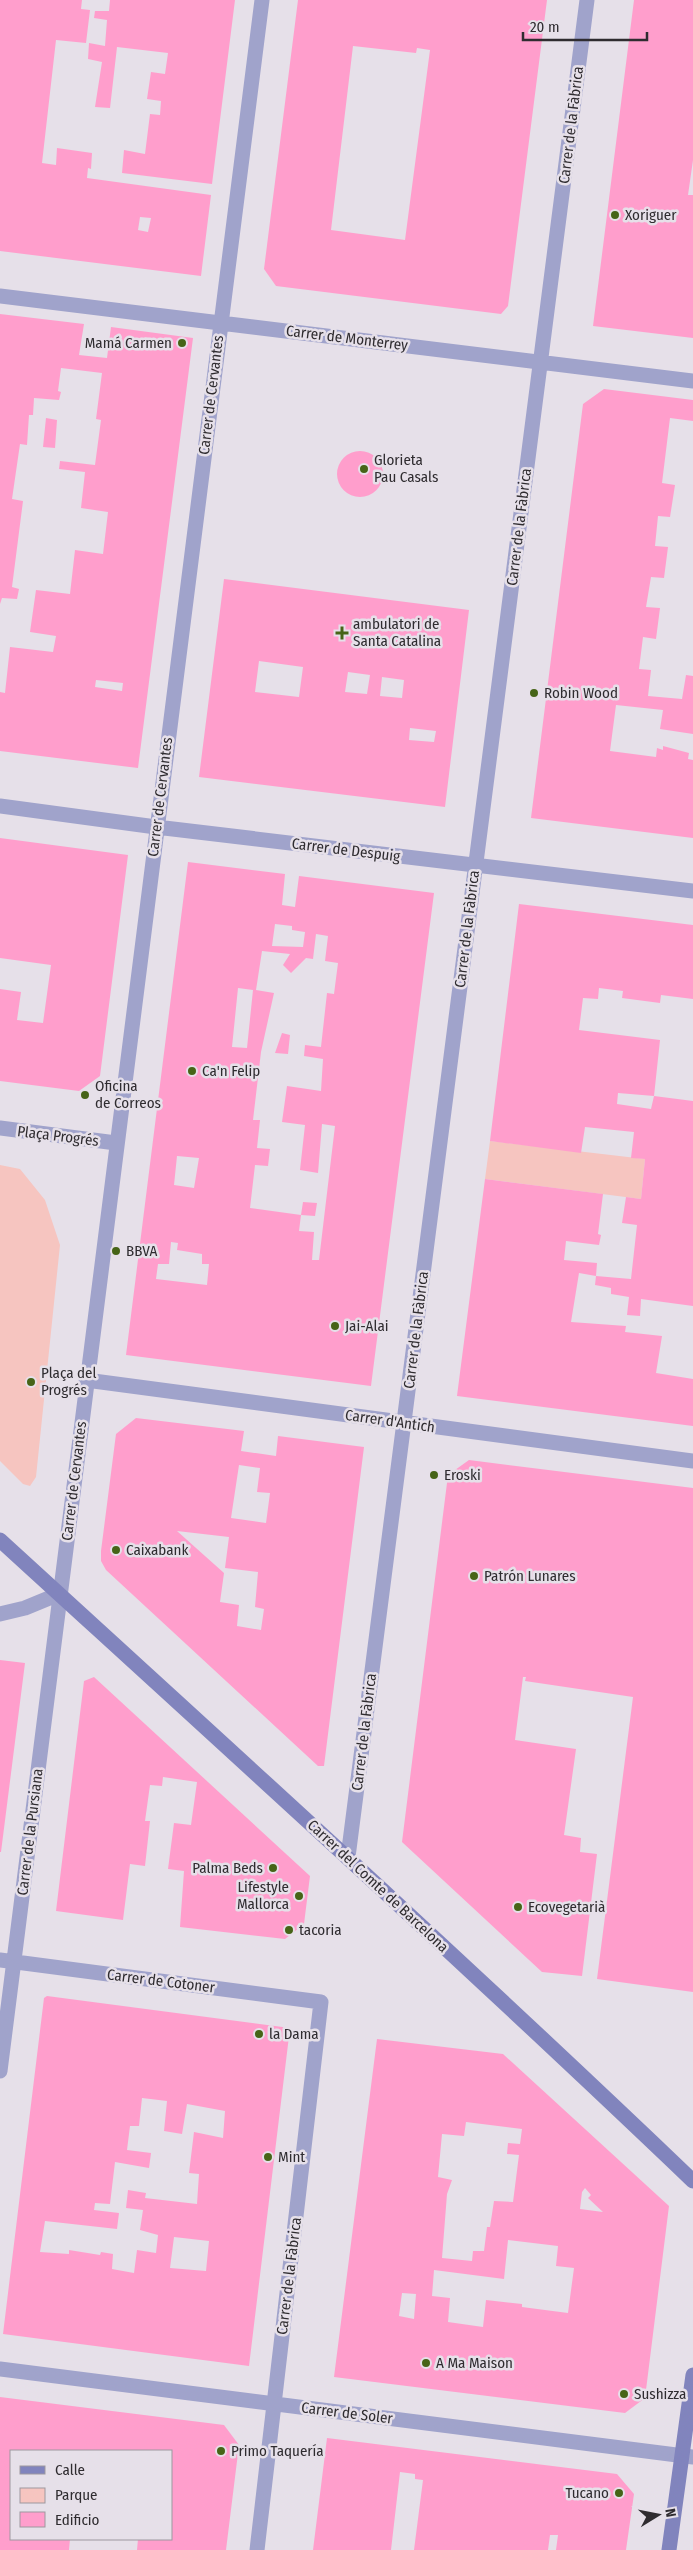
<svg xmlns="http://www.w3.org/2000/svg" width="693" height="2550" font-family="'Fira Sans Condensed',sans-serif">
<style>
.green{fill:#f6c5c0}
.building{fill:#ff9ecc;fill-rule:evenodd}
.lines{fill:none;stroke-linecap:round;stroke-linejoin:round}
.street{stroke:#a0a3cb;stroke-width:15}
.secondary{stroke:#8184bd;stroke-width:15}
.poi-dot{fill:#466417;stroke:#e6e0e9;stroke-width:2}
.labels{text-anchor:middle;stroke-width:5;stroke-linejoin:round;paint-order:stroke}
.street-label{font-size:15px;fill:#2f2c30;stroke:#e6e0e9}
.poi-label{font-size:15px;fill:#2f2c30;stroke:#e6e0e9;text-anchor:start}
</style>
<rect width="100%" height="100%" fill="#e6e0e9"/>
<path class="green" d="M490 1141 645 1159 641 1199 485 1179Z
M0 1165 20 1169 45 1200 60 1245 36 1477 30 1486 23 1484 0 1461Z"/>
<path class="building" d="M0 0H82L81 9 90 10 86 43 56 40 42 163 56 165 57 148 92 153 91 169 88 168 87 178 211 195 201 276 0 251ZM140 217 151 218 148 232 138 230Z
M110 0H235L212 184 122 173 124 150 145 154 150 114 160 115 161 101 147 99 151 72 165 74 168 53 117 47 110 108 95 107 102 62 88 59 89 43 105 46 107 20 94 18 95 11H109Z
M298 0H547L508 306 501 314 276 286 264 269ZM353 46 416 53 417 48 430 50 405 240 331 230Z
M634 0H693V160L688 195H693V338L593 326Z
M0 314 84 324 79 355 107 358 111 327 193 338 138 768 0 751V692L5 693 10 647 53 652 56 636 30 632 36 590 70 594 75 550 103 554 108 512 81 508 85 472 59 469 60 461 95 465 101 420 96 419 102 373 61 368 58 391 61 392 59 400 34 398 33 415H29L27 445 20 444 12 499 23 501 12 587 19 589 17 599 2 598 0 604ZM96 680 123 683 122 691 95 687Z
M604 389 693 400V421L670 418 662 483 675 485 670 517 658 516 655 546 668 547 664 578 651 577 646 607 660 608 656 639 643 637 639 669 651 670 648 696 682 699 686 675 693 676V734L660 729 663 710 616 705 610 751 656 757 657 748 663 750V746L689 753 688 759 693 760V838L531 818 583 404Z
M46 418 57 420 55 448 43 447Z
M337 474a23 23 0 1 1 46 0a23 23 0 1 1-46 0Z
M224 579 469 610 445 807 199 777ZM259 661 303 667 299 697 255 692ZM348 672 370 675 367 694 345 692ZM382 677 404 680 402 698 380 696ZM410 728 436 731 434 742 409 740Z
M0 838 128 855 100 1076 79 1091 0 1081V989L21 992 17 1020 43 1023 51 965 0 958Z
M188 862 285 874 282 905 295 907 299 876 434 893 371 1386 126 1355ZM275 924 292 926V930L305 932 303 947 272 946ZM316 934 328 936 325 961 338 963 334 994 327 993 321 1047 305 1045 304 1056 323 1059 321 1091 287 1086 282 1122 305 1125 300 1170 318 1173 322 1124 335 1126 319 1260H312L314 1232 299 1231 301 1215 315 1216 317 1203 303 1202 301 1215 250 1208 255 1165 268 1166 270 1149 257 1148 260 1120H253L261 1052 274 993 256 990 262 951 290 954 283 965 291 973 306 958 313 959ZM238 988 253 990 247 1048 232 1047ZM177 1156 199 1158 194 1188 174 1185ZM171 1242 178 1243 177 1250 202 1254V1264H209L207 1285 156 1279 158 1264H169Z
M519 904 693 925V999L661 995 660 1003 622 998 623 991 599 988 598 999 583 998 579 1030 660 1040 654 1096 618 1093 617 1104 651 1109 654 1096 693 1101V1306L641 1299 640 1316 627 1315 629 1297 611 1294V1288L595 1285 596 1276 631 1279 637 1225 622 1223 626 1197 641 1199 645 1159 631 1158 634 1132 585 1127 581 1153 490 1141Z
M282 1033 290 1035 288 1054 275 1053Z
M485 1179 603 1194 598 1234 601 1235 599 1245 566 1241 564 1260 597 1263 596 1276 579 1273 571 1322 626 1326 625 1332 662 1336 656 1373 693 1379V1426L457 1396Z
M136 1418 244 1431 241 1451 276 1456 278 1436 364 1447 324 1766H318L106 1570 101 1561V1551L116 1434ZM239 1465 260 1468 257 1492 270 1493 266 1523 231 1518ZM177 1531 229 1537 225 1568 258 1572 255 1607 264 1609 261 1630 237 1626 239 1605 220 1602 224 1573Z
M469 1460 693 1488V1992L597 1979 633 1697 525 1681 526 1677H523L515 1740 576 1749 564 1835 581 1838 580 1852 597 1854 582 1976 542 1972 402 1842 448 1475Z
M0 1660 25 1663 1 1852H0Z
M94 1677 310 1876 304 1924 285 1939 180 1927 184 1871 168 1869 174 1823 191 1825 197 1782 163 1777 162 1786 150 1785 145 1821H150L145 1866 130 1864 123 1920 56 1911 84 1681Z
M47 1996 290 2028 249 2366 3 2334 44 1998ZM142 2098 167 2101 164 2131 182 2134 187 2104 225 2111 223 2138 194 2132 189 2173 199 2174 197 2204 145 2198 146 2193 128 2190 126 2208 143 2210 140 2230 158 2235 156 2253 137 2250 134 2273 112 2269 113 2254 101 2252 100 2255 69 2250V2254L40 2252 45 2221 117 2229 119 2213 94 2210 95 2203 110 2204 115 2162 149 2168 151 2153 127 2150 130 2126H139ZM174 2237 209 2241 206 2271 170 2268Z
M377 2039 503 2054 669 2206 645 2398 625 2413 334 2377ZM466 2122 522 2129 520 2144 508 2143 507 2154 519 2155 513 2202 494 2201 490 2227H487L484 2251H473L472 2261 442 2258 447 2194 452 2180 438 2177 442 2134 464 2136ZM585 2188 591 2195 588 2198 603 2212 580 2209 582 2192ZM508 2240 558 2246 556 2266 574 2268 568 2313 522 2307V2304L486 2300 483 2327 448 2322 450 2298 432 2296 434 2270 504 2279ZM402 2293 416 2294 414 2319 399 2316Z
M0 2397 224 2425 239 2445 226 2550H137L138 2539H171V2451H11V2539H70L69 2550H0Z
M327 2438 617 2474 634 2494 626 2550H556L558 2535H550L548 2550H414L423 2480 415 2479V2474L400 2472 391 2550H313Z"/>
<g class="lines">
<path class="street" d="M0 296 693 381
M0 806 156 827 693 891
M0 1128 116 1143
M86 1380 693 1461
M0 1614 25 1608 59 1594
M348 1857 587 0
M0 1960 321 2002 257 2550
M0 2071 262 0
M0 2369 693 2457"/>
<path class="secondary" d="M0 1540C232 1752 465 1963 693 2181
M669 2550 693 2375"/>
</g>
<g class="poi-dot">
<circle cx="615" cy="215" r="5"/>
<circle cx="182" cy="343" r="5"/>
<circle cx="364" cy="469" r="5"/>
<path d="M339.5 625.5h5v5h5v5h-5v5h-5v-5h-5v-5h5z"/>
<circle cx="534" cy="693" r="5"/>
<circle cx="192" cy="1071" r="5"/>
<circle cx="85" cy="1095" r="5"/>
<circle cx="116" cy="1251" r="5"/>
<circle cx="335" cy="1326" r="5"/>
<circle cx="31" cy="1382" r="5"/>
<circle cx="434" cy="1475" r="5"/>
<circle cx="116" cy="1550" r="5"/>
<circle cx="474" cy="1576" r="5"/>
<circle cx="273" cy="1868" r="5"/>
<circle cx="299" cy="1896" r="5"/>
<circle cx="518" cy="1907" r="5"/>
<circle cx="289" cy="1930" r="5"/>
<circle cx="259" cy="2034" r="5"/>
<circle cx="268" cy="2157" r="5"/>
<circle cx="426" cy="2363" r="5"/>
<circle cx="624" cy="2394" r="5"/>
<circle cx="221" cy="2451" r="5"/>
<circle cx="619" cy="2493" r="5"/>
</g>
<g class="labels">
<g class="street-label">
<text transform="translate(571 125) rotate(-83)" y="5">Carrer de la Fàbrica</text>
<text transform="translate(347 338) rotate(7)" y="5">Carrer de Monterrey</text>
<text transform="translate(211 395) rotate(-83)" y="5">Carrer de Cervantes</text>
<text transform="translate(519 527) rotate(-83)" y="5">Carrer de la Fàbrica</text>
<text transform="translate(160 797) rotate(-83)" y="5">Carrer de Cervantes</text>
<text transform="translate(346 850) rotate(7)" y="5">Carrer de Despuig</text>
<text transform="translate(467 929) rotate(-83)" y="5">Carrer de la Fàbrica</text>
<text transform="translate(58 1136) rotate(7)" y="5">Plaça Progrés</text>
<text transform="translate(416 1330) rotate(-83)" y="5">Carrer de la Fàbrica</text>
<text transform="translate(390 1421) rotate(8)" y="5">Carrer d'Antich</text>
<text transform="translate(74 1481) rotate(-83)" y="5">Carrer de Cervantes</text>
<text transform="translate(364 1732) rotate(-83)" y="5">Carrer de la Fàbrica</text>
<text transform="translate(30 1832) rotate(-83)" y="5">Carrer de la Pursiana</text>
<text transform="translate(378 1886) rotate(43)" y="5">Carrer del Comte de Barcelona</text>
<text transform="translate(161 1981) rotate(7)" y="5">Carrer de Cotoner</text>
<text transform="translate(289 2276) rotate(-83)" y="5">Carrer de la Fàbrica</text>
<text transform="translate(347 2413) rotate(7)" y="5">Carrer de Soler</text>
</g>
<g class="poi-label">
<text x="625" y="220">Xoriguer</text>
<text x="172" y="348" text-anchor="end">Mamá Carmen</text>
<text x="374" y="465">Glorieta<tspan x="374" dy="17">Pau Casals</tspan></text>
<text x="353" y="629">ambulatori de<tspan x="353" dy="17">Santa Catalina</tspan></text>
<text x="544" y="698">Robin Wood</text>
<text x="202" y="1076">Ca'n Felip</text>
<text x="95" y="1091">Oficina<tspan x="95" dy="17">de Correos</tspan></text>
<text x="126" y="1256">BBVA</text>
<text x="345" y="1331">Jai-Alai</text>
<text x="41" y="1378">Plaça del<tspan x="41" dy="17">Progrés</tspan></text>
<text x="444" y="1480">Eroski</text>
<text x="126" y="1555">Caixabank</text>
<text x="484" y="1581">Patrón Lunares</text>
<text x="263" y="1873" text-anchor="end">Palma Beds</text>
<text x="289" y="1892" text-anchor="end">Lifestyle<tspan x="289" dy="17">Mallorca</tspan></text>
<text x="528" y="1912">Ecovegetarià</text>
<text x="299" y="1935">tacoria</text>
<text x="269" y="2039">la Dama</text>
<text x="278" y="2162">Mint</text>
<text x="436" y="2368">A Ma Maison</text>
<text x="634" y="2399">Sushizza</text>
<text x="231" y="2456">Primo Taquería</text>
<text x="609" y="2498" text-anchor="end">Tucano</text>
</g>
</g>
<rect x="10" y="2450" width="162" height="90" fill="#e6e0e9" stroke="#9d989f"/>
<rect x="20" y="2466" width="25" height="8" fill="#8184bd" stroke="#9d989f"/>
<text x="55" y="2475" font-size="15" fill="#2f2c30">Calle</text>
<rect x="20" y="2488" width="25" height="15" fill="#f6c5c0" stroke="#9d989f"/>
<text x="55" y="2500" font-size="15" fill="#2f2c30">Parque</text>
<rect x="20" y="2512" width="25" height="15" fill="#ff9ecc" stroke="#9d989f"/>
<text x="55" y="2525" font-size="15" fill="#2f2c30">Edificio</text>
<g transform="translate(658 2515) rotate(80)" stroke="#e6e0e9" stroke-width="4" paint-order="stroke">
<path d="M0-4L9 19L0 12L-9 19Z" fill="#2f2c30"/>
<text y="-8" font-size="14" font-weight="bold" text-anchor="middle" fill="#2f2c30">N</text>
</g>
<path d="M523 32v8h124v-8" fill="none" stroke="#2f2c30" stroke-width="2.5"/>
<text x="530" y="32" font-size="15" fill="#2f2c30" stroke="#e6e0e9" stroke-width="4" paint-order="stroke">20 m</text>
</svg>
